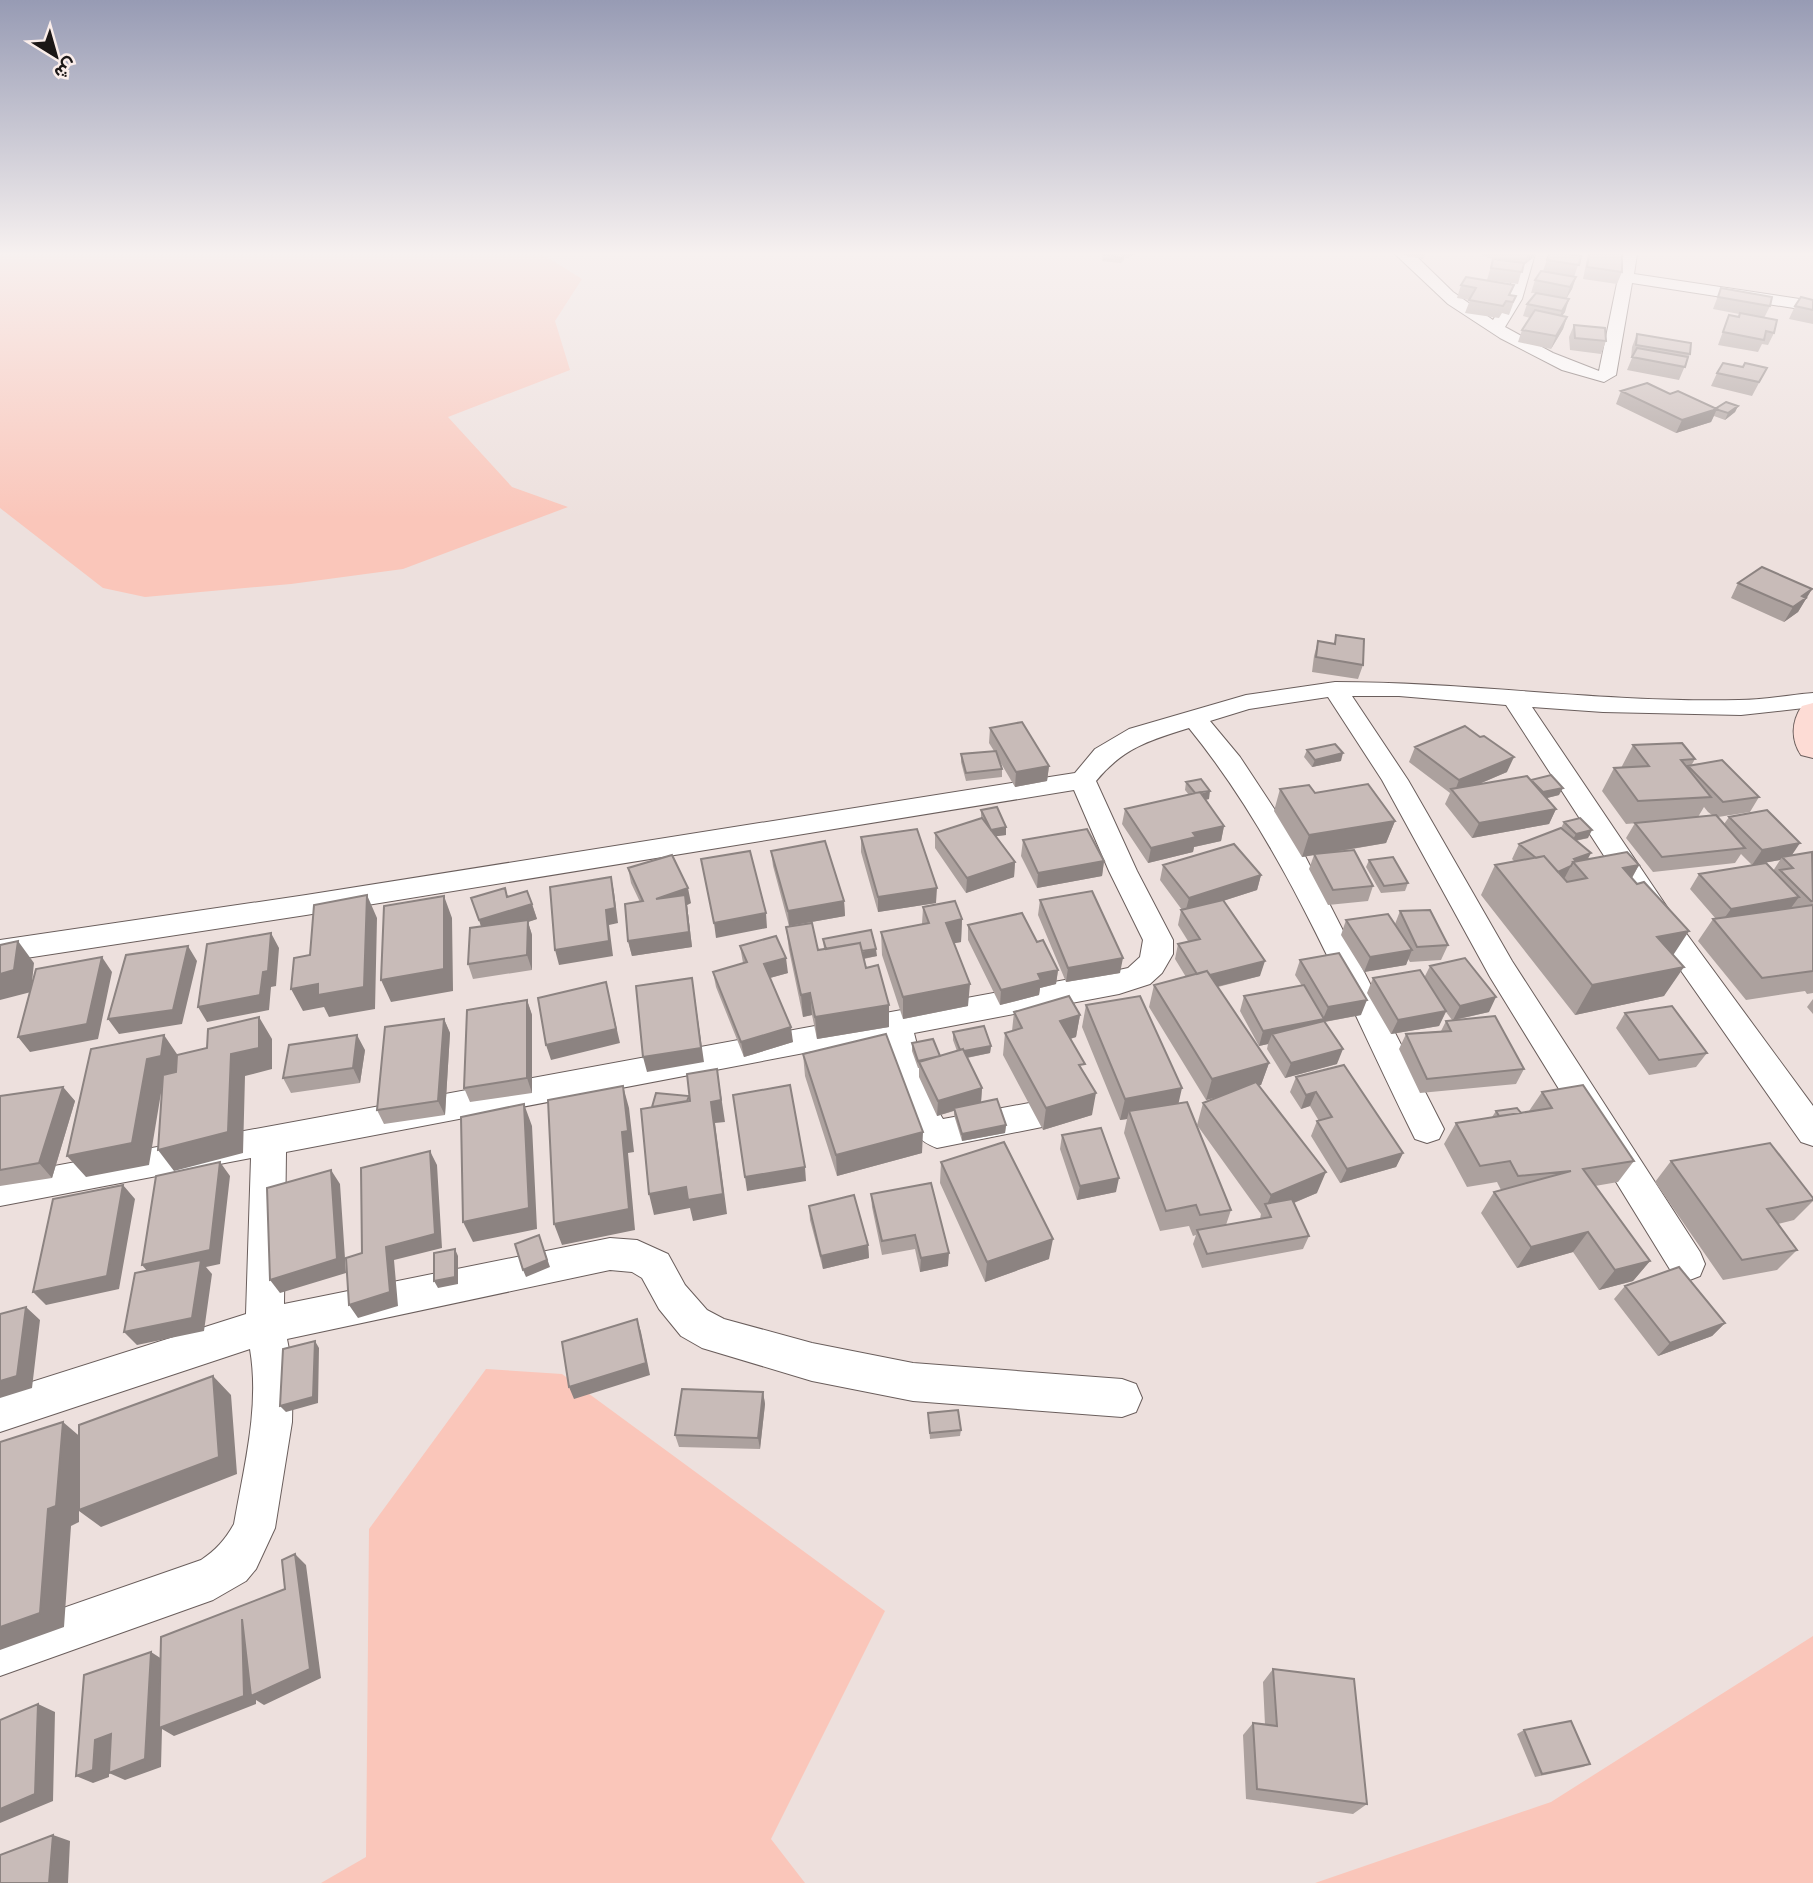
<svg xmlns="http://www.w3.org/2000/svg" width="1813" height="1883" font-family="Inter,Vazirmatn,sans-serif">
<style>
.green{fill:#fac6ba}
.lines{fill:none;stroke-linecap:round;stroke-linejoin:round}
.minor-casing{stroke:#6a5e5c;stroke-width:2}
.secondary-casing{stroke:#6a5e5c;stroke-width:2}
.minor{fill:#fff;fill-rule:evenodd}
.secondary{fill:#fddcd5;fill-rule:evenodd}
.wall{fill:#aca19e;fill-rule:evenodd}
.shaded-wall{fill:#8c8381}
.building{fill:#c8bbb8;stroke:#8c8381;stroke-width:2}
</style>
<rect width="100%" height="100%" fill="#ede0dd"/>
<path class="green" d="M0 254H542L582 279 555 321 570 370 448 417 512 487 568 507 403 569 291 584 145 597 103 588 0 508Z
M486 1369 562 1374 885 1611 771 1839 805 1883H321L366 1857 369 1529Z
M1813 1636V1883H1315L1551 1802Z"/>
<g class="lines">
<g class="minor-casing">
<path id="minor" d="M1395 254 1415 255 1453 292 1493 320 1506 299 1521 254H1535L1522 299 1505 327 1553 353 1599 371 1623 254H1637L1634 274 1813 301V311L1632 283 1616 375 1604 382 1562 370 1500 338 1448 304Z
M1335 682C1470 682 1604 703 1739 700 1763 700 1789 695 1813 693V707L1741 715 1603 712 1532 707 1669 910 1813 1106V1146L1801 1142 1649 925 1506 705 1399 696H1352L1408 780 1512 961 1700 1252 1705 1264 1700 1276 1687 1281 1674 1276 1490 977 1382 780 1328 697 1249 709 1210 721 1240 757 1304 854 1444 1129 1439 1139 1427 1143 1415 1139C1345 999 1288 850 1189 728 1150 740 1123 748 1096 781L1137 871 1173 940V954L1162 973 1150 984 1119 994 914 1033 931 1100 943 1119 1040 1101 1052 1105 1057 1115 1052 1125 937 1148C896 1134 890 1075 883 1038L286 1152 284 1304 610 1238 637 1240 668 1254 685 1285 707 1310 724 1319 812 1343 913 1363 1122 1379 1136 1384 1142 1398 1136 1412 1122 1417 913 1401 812 1381 702 1348 681 1336 659 1309 642 1278 632 1272 610 1270 287 1339 293 1370 292 1422 275 1528 256 1569 246 1581 213 1600 0 1676V1630L201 1560C216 1550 225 1540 234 1524 244 1466 260 1407 250 1349L0 1432V1392L246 1314 251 1158 0 1206V1176L1119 970 1128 968 1140 957 1143 940 1109 871 1074 790 306 915 0 962V940L306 895 1075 773 1095 749 1129 729 1246 695Z"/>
</g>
<g class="secondary-casing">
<path id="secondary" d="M1813 703V758L1801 755C1791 740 1791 722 1802 706Z"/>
</g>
<use href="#minor" class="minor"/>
<use href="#secondary" class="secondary"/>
</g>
<path class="wall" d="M1103 254H1135L1128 258 1124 257V260L1121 263 1102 261Z
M1407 254H1425L1423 259 1406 256Z
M1482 254H1535L1534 257 1523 265 1518 284 1487 280 1493 259H1496L1481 256Z
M1549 254 1581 256 1574 277H1576L1572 289 1566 299 1565 312 1562 316 1567 317 1563 329 1551 349 1518 342 1522 330 1530 318 1523 316 1527 304 1536 293H1531L1535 280 1543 271Z
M1588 254H1622V272L1617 284 1583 279Z
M1461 285 1516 296 1509 315 1502 313 1499 318 1465 313 1470 300 1457 298Z
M1721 288 1770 306 1764 318 1774 333 1768 345 1762 344 1758 352 1718 345 1729 315 1738 317 1739 314 1713 309Z
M1813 300V324L1789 319 1795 306Z
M1574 325 1606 341 1601 354 1570 350 1569 337Z
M1637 334 1690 354 1679 380 1627 370 1632 358H1631L1632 347Z
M1743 367 1767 368 1752 396 1711 386 1717 373Z
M1621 391 1670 394 1716 408 1738 406 1735 412 1725 420 1714 416 1711 422 1676 433 1616 404Z
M1738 583 1812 589 1798 612 1784 622 1731 598Z
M1336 635 1363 665 1358 679 1312 672 1314 656 1318 641 1334 644Z
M990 728 1049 766 1047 781 1015 787 999 760 1002 769V777L966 781 961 762V754L994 751 989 743Z
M1633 745 1695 759 1691 766 1759 797 1750 812 1718 817 1724 824 1729 817 1792 855 1813 853V993L1807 994 1805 991 1746 1000 1698 941 1713 919H1716L1690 889 1699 874 1773 871 1780 860 1752 865 1741 854 1735 863 1653 872 1626 838 1635 823H1638L1626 824 1602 791 1614 768H1621ZM1704 807 1708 812 1712 815 1698 817Z
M1415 747 1507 772 1477 785 1531 780 1559 795 1547 798 1556 809 1549 824 1472 838 1445 804 1450 793 1409 762Z
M1307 750 1341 761 1312 767 1304 757Z
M1186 782 1209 799 1205 800 1224 826 1221 841 1194 847 1193 852 1148 863 1122 824 1125 809 1189 795 1185 790Z
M1280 789 1315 793 1395 821 1386 843 1335 852 1373 886 1368 901 1328 905 1309 869 1314 855 1302 857 1274 811Z
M981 810 1006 827V835L996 836 1015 862 1014 877 966 893 935 848V833L981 818Z
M1564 822 1588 838 1576 841 1588 859 1639 865 1632 878 1673 955 1664 996 1575 1015 1481 895 1495 865 1515 862 1512 859 1519 844 1561 828Z
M861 837 936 903 878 912 861 852Z
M1023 840 1104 861 1102 876 1037 888 1021 856Z
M771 851 844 901 845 916 789 926 773 866Z
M1369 860 1408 883 1405 891 1381 893 1366 867Z
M1163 865 1261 875 1257 890 1223 901 1260 976 1218 987 1269 1063 1261 1085H1259L1317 1193 1294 1203 1309 1236 1303 1249 1202 1268 1193 1244 1196 1235 1193 1236 1189 1226 1160 1231 1124 1133 1127 1119 1120 1120 1082 1027 1086 1005 1178 1104 1231 1210 1226 1225 1260 1219 1261 1214 1197 1125 1203 1103 1222 1096 1206 1100 1149 1007 1154 985 1186 977 1175 959 1178 944 1188 941 1178 925 1181 910H1182L1160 880Z
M628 868 691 903 687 905 692 947 632 956 628 941 640 902 631 883Z
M507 897 532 904 537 919 528 922 532 935V970L473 979 468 964 481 926 479 920Z
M1040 900 1120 973 1066 982 1038 915Z
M923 907 962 919 961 942 954 943 968 1006 903 1019 882 955 881 932 922 924Z
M1400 911 1448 945 1441 960 1410 962 1408 959 1406 965 1364 972 1341 935 1346 920 1395 924Z
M968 925 1058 970 1056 984 1040 988 1039 995 1000 1005 968 940Z
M786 927 818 950 824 949 823 939 877 956 864 959 866 968 889 1005V1027L817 1039 812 1015 803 1017 789 950Z
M740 946 788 973 770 978 793 1042 744 1057 716 987 713 972 743 963Z
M1300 960 1361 1015 1325 1022 1337 1064 1285 1078 1267 1049 1268 1044 1259 1046 1240 1011 1244 996 1302 986 1295 975Z
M1430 966 1489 1012 1455 1020 1524 1069 1516 1084 1420 1093 1399 1049 1406 1034 1441 1031 1446 1021 1452 1020 1446 1012 1439 1026 1391 1034 1367 993 1373 978H1424Z
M1813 999V1014L1807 1007Z
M527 1000 532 1015V1093L470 1102 464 1088Z
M1014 1012 1080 1015 1076 1037 1070 1039 1083 1072 1092 1115 1043 1130 1003 1055 1005 1033 1012 1031Z
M1625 1013 1707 1053 1696 1067 1649 1075 1616 1028Z
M444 1019 450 1033 445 1115 384 1124 377 1110Z
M953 1032 991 1046 990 1053 967 1058 982 1088 981 1102 1006 1125 1005 1133 962 1141 954 1115V1111L937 1116 919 1077V1068H918L912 1051V1043L940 1056 957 1051 953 1040Z
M365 1050 360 1083 291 1093 283 1078Z
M803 1054 922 1153 837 1176 805 1076Z
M1296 1077 1403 1153 1396 1167 1340 1183 1311 1136 1317 1121H1319L1310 1106 1301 1109 1290 1092Z
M63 1087 75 1101 52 1178 0 1186V1096Z
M1542 1092 1634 1161 1618 1182 1595 1186 1650 1261 1633 1281 1599 1290 1573 1252 1517 1268 1481 1213 1494 1192 1501 1190 1497 1182 1467 1187 1444 1144 1456 1123 1492 1117 1496 1111 1521 1113 1529 1111Z
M1062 1135 1116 1192 1077 1200 1060 1149Z
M1671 1161 1813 1198V1201L1794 1220 1778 1224 1797 1250 1777 1270 1723 1280 1655 1182Z
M941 1162 1049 1259 985 1282 940 1183Z
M871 1194 948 1266 920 1272 915 1249 882 1255 872 1207Z
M809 1206 868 1245 869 1258 823 1269 810 1220Z
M1625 1286 1725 1323 1712 1336 1658 1356 1614 1299Z
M763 1392 765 1404 760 1449 679 1447 675 1435Z
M928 1413 961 1430 960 1436 930 1439Z
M1273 1669 1367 1804 1353 1814 1246 1799 1243 1735 1253 1723 1265 1725 1263 1682Z
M1524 1730 1590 1764 1583 1767 1535 1777 1517 1734Z"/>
<path class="shaded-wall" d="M1528 254H1535L1534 257 1524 265Z
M1576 277 1572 289 1566 299 1570 287Z
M1569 299 1565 312 1557 323 1562 311Z
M1567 317 1563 329 1551 349 1556 336Z
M1738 406 1735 412 1725 420 1728 413Z
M1717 409 1711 422 1676 433 1682 420Z
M1812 589 1798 612 1784 622 1793 607 1802 596Z
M1343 753 1341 761 1312 767 1315 760Z
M1514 757 1507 772 1455 794 1454 793 1459 780Z
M1049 766 1047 781 1015 787 1016 772Z
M1563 788 1559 795 1539 800 1543 792Z
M1210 791 1209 799 1194 802 1196 795Z
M1556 809 1549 824 1472 838 1479 823Z
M1395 821 1386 843 1302 857 1309 835Z
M1224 826 1221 841 1194 847 1193 852 1148 863 1151 848 1193 833Z
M1006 827V835L990 837 991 830Z
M1592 830 1588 838 1572 841 1576 834Z
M1800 843 1790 858 1782 857 1780 860 1752 865 1762 850Z
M1591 853 1583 868 1573 862 1563 881 1554 873 1574 859Z
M1104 861 1102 876 1037 888 1038 873Z
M1015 862 1014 877 966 893 967 878Z
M1639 865 1622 895 1623 868Z
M1261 875 1257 890 1185 913 1189 898Z
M611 877 614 892 618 923 609 925 613 956 559 965 555 950 606 910Z
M688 888 691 903 687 905 692 947 632 956 628 941 656 899Z
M937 888 936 903 878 912V897Z
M367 895 377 918 375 1009 329 1017 324 1007 303 1011 291 989Z
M444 896 452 918 453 991 391 1002 381 980Z
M1799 897 1788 912 1720 924 1731 909Z
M844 901 845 916 789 926 788 911Z
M532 904 537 919 528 922 532 935V970L527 955 484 935 479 920Z
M766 913 767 928 716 938 714 923Z
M962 919 961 942 945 945 946 923Z
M1689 931 1670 960 1657 937Z
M271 933 279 948 276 986 271 987 269 1010 207 1022 198 1007 263 972Z
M18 941 34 963 31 992 0 1000V974Z
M188 946 197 961 182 1024 119 1034 108 1019Z
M876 949 877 956 829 965 828 958Z
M1412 950 1406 965 1364 972 1370 957Z
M102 957 112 972 98 1039 30 1052 18 1037Z
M786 958 788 973 766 979 764 964Z
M1123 958 1120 973 1066 982 1068 968Z
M1265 961 1260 976 1195 992 1199 978Z
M1684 967 1664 996 1575 1015 1592 985Z
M1058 970 1056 984 1040 988 1039 995 1000 1005 1001 990 1038 974Z
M692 978 704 1062 647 1072 643 1057Z
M606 982 620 1043 551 1060 546 1045Z
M970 984 968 1006 903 1019V997Z
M810 993 812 1015 803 1017 801 995Z
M1496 997 1489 1012 1453 1020 1460 1006Z
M527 1000 532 1015V1093L527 1078Z
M1367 1000 1361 1015 1323 1022 1272 1034 1268 1044 1259 1046 1263 1031 1323 1019 1328 1007Z
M889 1005V1027L817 1039 815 1017Z
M1446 1011 1439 1026 1391 1034 1398 1020Z
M1080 1015 1076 1037 1057 1043 1060 1021Z
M259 1017 272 1039V1069L245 1076 243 1153 174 1171 158 1150Z
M444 1019 450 1033 445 1115 438 1101Z
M791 1027 793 1042 744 1057 741 1042Z
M164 1035 179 1057 176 1078 163 1081 149 1165 86 1177 67 1156 147 1059Z
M357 1035 365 1050 360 1083 353 1068Z
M991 1046 990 1053 960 1059V1052Z
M1343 1049 1337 1064 1285 1078 1291 1063Z
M1269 1063 1261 1085 1206 1100 1212 1079Z
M717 1069 725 1122 715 1123 727 1214 693 1221 690 1208 654 1215 649 1194 711 1102Z
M623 1086 629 1108 634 1152 628 1153 635 1230 562 1245 554 1224 622 1132Z
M63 1087 75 1101 52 1178 39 1163Z
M982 1088 981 1102 937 1116 938 1101Z
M1182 1088 1177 1110 1129 1111 1127 1119 1120 1120 1125 1099Z
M1316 1092 1310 1106 1301 1109 1306 1095Z
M1096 1093 1092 1115 1043 1130 1046 1108Z
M524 1104 532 1126 537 1229 473 1242 463 1222Z
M1006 1125 1005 1133 962 1141V1134Z
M923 1132 922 1153 837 1176 836 1155Z
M430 1151 437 1165 442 1248 394 1260 398 1306 358 1318 349 1305 386 1247Z
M1403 1153 1396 1167 1340 1183 1347 1169Z
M220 1162 230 1176 220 1264 206 1267 212 1274 204 1331 137 1345 124 1332 154 1279 142 1265Z
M805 1167 806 1181 747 1191 745 1177Z
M331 1170 340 1184 346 1273 280 1293 270 1280Z
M1326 1172 1317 1193 1269 1213 1266 1207 1271 1195Z
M1119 1178 1116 1192 1077 1200 1080 1186Z
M123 1185 135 1199 119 1289 46 1305 33 1292Z
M1588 1232 1573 1252 1517 1268 1531 1247Z
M539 1235 550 1267 526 1277 523 1270Z
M1053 1239 1049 1259 985 1282 987 1262Z
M868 1245 869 1258 823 1269 821 1256Z
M455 1249 458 1256V1284L438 1288 434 1281Z
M949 1253 948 1266 920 1272 921 1258Z
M1650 1261 1633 1281 1599 1290 1615 1270Z
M26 1307 40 1320 32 1388 0 1398V1381Z
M637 1319 641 1332 650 1375 574 1399 569 1387Z
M1725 1323 1712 1336 1658 1356 1670 1343Z
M315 1341 319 1348 318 1403 286 1412 280 1406Z
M213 1376 231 1395 237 1474 101 1527 79 1511V1522L71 1526 64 1627 0 1650V1627L48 1509 63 1422 84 1440Z
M763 1392 765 1404 760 1449 758 1438Z
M295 1554 306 1565 321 1678 264 1705 256 1700V1704L174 1736 162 1729 161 1767 125 1780 109 1773V1777L93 1783 76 1776 95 1740 151 1652 165 1661 242 1619 256 1694Z
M38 1704 55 1712 53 1801 0 1823V1809Z
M53 1835 70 1841 68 1883H49Z"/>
<path class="building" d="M1103 254H1125L1122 258Z
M1549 254H1566L1581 256 1579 265 1547 260Z
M1589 254H1622V272L1587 267Z
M1493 259 1524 263 1522 272 1491 268Z
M1541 271 1576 277 1570 287 1535 280Z
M1466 277 1514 285 1509 295 1516 296 1513 302 1506 301 1503 306 1469 300 1476 288 1461 285Z
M1721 288 1772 297 1770 306 1718 297Z
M1536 293 1569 299 1562 311 1527 304Z
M1801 297 1813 300V310L1795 306Z
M1535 310 1567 317 1556 336 1522 330Z
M1740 313 1777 320 1774 333 1766 331 1764 340 1723 332 1729 315 1739 317Z
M1574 325 1605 328 1606 341 1575 338Z
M1637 334 1691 343 1690 354 1636 345Z
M1637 348 1688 357 1685 367 1632 357Z
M1723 363 1743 367 1745 363 1767 368 1759 382 1717 373Z
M1647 383 1670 394 1678 391 1717 409 1682 420 1621 391Z
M1726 402 1738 406 1728 413 1715 409Z
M1762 567 1812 589 1802 596 1806 598 1793 607 1738 583Z
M1336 635 1364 639 1363 665 1316 657 1318 641 1335 644Z
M1022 722 1049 766 1016 772 990 728Z
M1465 726 1480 737 1484 736 1514 757 1459 780 1415 747Z
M1682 743 1695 759 1681 760 1711 797 1638 801 1614 768 1649 766 1633 745Z
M1335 744 1343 753 1315 760 1307 750Z
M996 751 1002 769 966 773 961 754Z
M1722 760 1759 797 1723 802 1688 766Z
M1551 775 1563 788 1543 792 1531 780Z
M1527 776 1556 809 1479 823 1451 789Z
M1201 779 1210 791 1195 793 1186 782Z
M1368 784 1395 821 1309 835 1280 789 1309 785 1315 793Z
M1200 792 1224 826 1193 833 1196 837 1151 848 1125 809Z
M997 807 1006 827 991 830 981 810Z
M1767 810 1800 843 1762 850 1729 817Z
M1716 815 1745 848 1662 857 1635 823Z
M982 818 1015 862 967 878 935 833Z
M1580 818 1592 830 1576 834 1564 822Z
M1561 828 1591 853 1574 859 1576 861 1573 862 1571 866 1558 872 1544 856 1536 858 1519 844Z
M917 829 937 888 878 897 861 837Z
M1087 829 1104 861 1038 873 1023 840Z
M825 841 844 901 788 911 771 851Z
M1234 844 1261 875 1189 898 1163 865Z
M1354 850 1373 886 1333 890 1314 854Z
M750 851 766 913 714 923 701 859Z
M1627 852 1639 865 1623 868 1637 884 1644 882 1689 931 1657 937 1684 967 1592 985 1495 865 1544 856 1567 882 1587 878 1573 862Z
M1812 852 1813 901H1811L1780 870 1793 868 1782 857Z
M672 855 688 888 656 899 685 895 689 932 628 941 625 904 643 901 628 868Z
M1393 857 1408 883 1384 886 1369 860Z
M1766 863 1799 897 1731 909 1699 874Z
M611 877 615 908 606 910 609 941 555 950 550 887Z
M505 888 507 897 527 891 532 904 479 920 471 898Z
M1092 891 1123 958 1068 968 1040 900Z
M367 895 364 987 318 995V984L291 989 294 958 310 955 314 905Z
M444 896V969L381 980 384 906Z
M1223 900 1265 961 1210 975 1207 971 1197 974 1178 944 1200 939 1181 910Z
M955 901 962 919 946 923 970 984 903 997 881 932 929 923 923 907Z
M1813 905V971L1762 978 1713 919Z
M1430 910 1448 945 1417 947 1400 911Z
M1022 913 1037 942 1043 940 1058 970 1038 974 1041 980 1001 990 968 925Z
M1388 914 1412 950 1370 957 1346 920Z
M528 920 527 955 468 964 470 928Z
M812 923 818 950 860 943 866 968 878 965 889 1005 815 1017 810 993 801 995 786 927Z
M871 930 876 949 862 951 860 943 826 949 823 939Z
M271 933 268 971 263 972 260 995 198 1007 207 944Z
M776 936 786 958 764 964 791 1027 741 1042 713 972 747 962 740 946Z
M18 941 14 970 0 974V945Z
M188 946 173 1010 108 1019 126 955Z
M1339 953 1367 1000 1328 1007 1300 960Z
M102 957 87 1024 18 1037 36 969Z
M1465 958 1496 997 1460 1006 1430 966Z
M1420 970 1446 1011 1398 1020 1373 978Z
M1207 971 1269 1063 1212 1079 1154 985Z
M692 978 701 1048 643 1057 636 986Z
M606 982 616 1029 546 1045 538 998Z
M1304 985 1324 1019 1263 1031 1244 996Z
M1069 996 1080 1015 1060 1021 1085 1064 1079 1065 1096 1093 1046 1108 1005 1033 1022 1028 1014 1012Z
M1140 996 1182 1088 1125 1099 1086 1005Z
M527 1000V1078L464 1088 467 1010Z
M1672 1006 1707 1053 1659 1060 1625 1013Z
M1495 1016 1524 1069 1427 1079 1406 1034 1451 1031 1446 1021Z
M259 1017V1048L231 1054 228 1132 158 1150 163 1075 176 1072 177 1055 207 1048 208 1029Z
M444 1019 438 1101 377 1110 385 1027Z
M1324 1021 1343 1049 1291 1063 1272 1034Z
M984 1026 991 1046 964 1051 963 1049 960 1050 953 1032Z
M886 1034 923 1132 836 1155 803 1054Z
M164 1035 161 1056 147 1059 132 1143 67 1156 91 1049Z
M357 1035 353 1068 283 1078 289 1045Z
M933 1039 940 1056 918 1061 912 1043Z
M963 1049 982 1088 938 1101 919 1062Z
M1344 1065 1403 1153 1347 1169 1317 1121 1332 1117 1316 1092 1306 1095 1296 1077Z
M717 1069 721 1100 711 1102 723 1194 688 1200 686 1187 649 1194 641 1109 690 1101 687 1074Z
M1256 1082 1326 1172 1271 1195 1203 1103Z
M790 1085 805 1167 745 1177 733 1095Z
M1583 1085 1634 1161 1583 1169 1650 1261 1615 1270 1588 1232 1531 1247 1494 1192 1571 1171 1518 1176 1510 1161 1480 1166 1456 1123 1552 1108 1542 1092Z
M623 1086 628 1131 622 1132 629 1209 554 1224 548 1100Z
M63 1087 39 1163 0 1170V1096Z
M656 1093 689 1096 687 1101 652 1107Z
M997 1099 1006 1125 962 1134 954 1108Z
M1187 1102 1231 1210 1200 1215 1196 1205 1166 1211 1129 1111Z
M524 1104 529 1208 463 1222 461 1117Z
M1517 1108 1521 1113 1499 1116 1496 1111Z
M1101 1128 1119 1178 1080 1186 1062 1135Z
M1004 1142 1053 1239 987 1262 941 1162Z
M1770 1143 1813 1198V1200L1767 1209 1797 1250 1742 1260 1671 1161Z
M430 1151 435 1234 386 1247 390 1292 349 1305 346 1258 362 1253 361 1168Z
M220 1162 210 1250 142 1265 156 1176Z
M331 1170 337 1259 270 1280 267 1188Z
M931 1183 949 1253 921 1258 915 1235 882 1241 871 1194Z
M123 1185 107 1276 33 1292 53 1199Z
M854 1195 868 1245 821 1256 809 1206Z
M1292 1199 1309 1236 1207 1254 1197 1230 1271 1217 1265 1204Z
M539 1235 547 1260 523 1270 515 1244Z
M455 1249V1277L434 1281V1253Z
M201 1260 192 1318 124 1332 135 1273Z
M1679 1267 1725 1323 1670 1343 1625 1286Z
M26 1307 17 1376 0 1381V1314Z
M637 1319 646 1363 569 1387 562 1342Z
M315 1341 313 1397 280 1406 283 1349Z
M213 1376 219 1457 79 1510V1425Z
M682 1389 763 1392 758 1438 675 1435Z
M958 1410 961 1430 930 1433 928 1413Z
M63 1422 56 1506 48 1509 40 1613 0 1627V1442Z
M295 1554 310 1669 251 1696 242 1619 244 1696 159 1728 161 1637 285 1589 282 1560Z
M151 1652 145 1759 109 1773 111 1734 95 1740 93 1770 76 1776 84 1675Z
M1273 1669 1354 1679 1367 1804 1257 1789 1253 1723 1277 1726Z
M38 1704 35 1794 0 1809V1720Z
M1571 1721 1590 1764 1542 1774 1524 1730Z
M53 1835 49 1883H0V1855Z"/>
<linearGradient id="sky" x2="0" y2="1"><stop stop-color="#979bb4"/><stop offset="0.49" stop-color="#f7f1f0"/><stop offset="1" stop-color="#f7f1f0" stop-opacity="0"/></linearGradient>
<rect width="1813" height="518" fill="url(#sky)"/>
<g transform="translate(56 56) rotate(143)" stroke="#faedea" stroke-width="5" paint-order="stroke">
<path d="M0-5L12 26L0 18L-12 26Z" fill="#1b1716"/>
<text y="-10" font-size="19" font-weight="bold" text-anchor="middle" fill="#1b1716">ش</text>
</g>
</svg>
